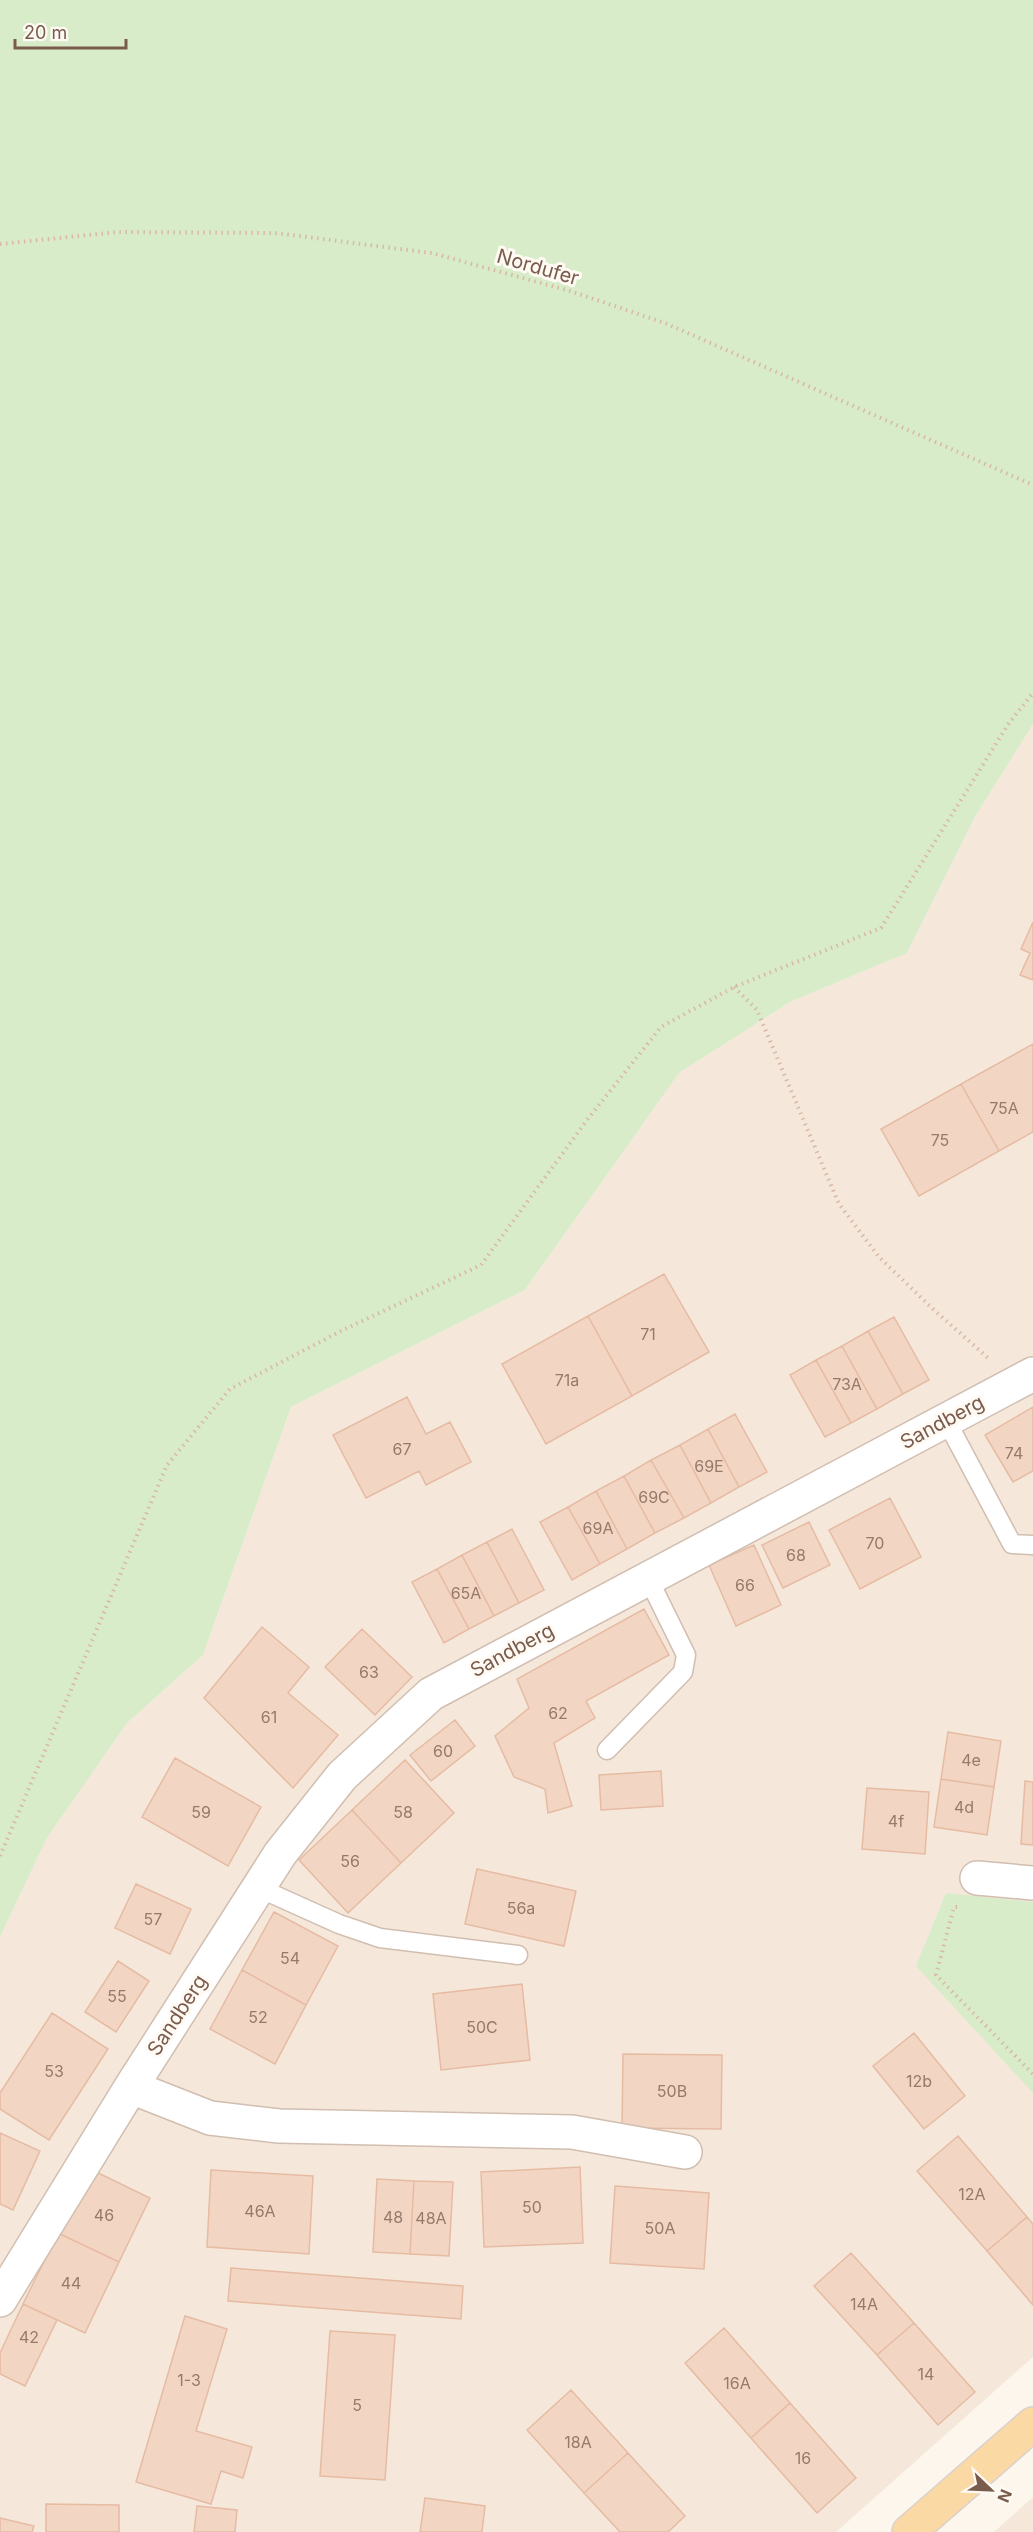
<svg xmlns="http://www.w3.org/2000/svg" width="1033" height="2532" font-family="Inter,sans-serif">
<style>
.residential{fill:#f5e8da}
.green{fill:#d8ecc9}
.building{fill:#f3d5c3;stroke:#e6bba3;stroke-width:1.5}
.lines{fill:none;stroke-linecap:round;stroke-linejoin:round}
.service-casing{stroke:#d1beb0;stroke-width:21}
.minor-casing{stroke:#d1beb0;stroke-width:36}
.primary-casing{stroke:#dad1cd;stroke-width:36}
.path{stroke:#d9b8a5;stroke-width:4;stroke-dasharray:1.5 4.5;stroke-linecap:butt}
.service{stroke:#fff;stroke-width:18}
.minor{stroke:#fff;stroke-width:33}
.primary{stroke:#fbd9a5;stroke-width:33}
.labels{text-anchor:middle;stroke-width:6;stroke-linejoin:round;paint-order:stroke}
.number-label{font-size:16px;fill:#987a6a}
.street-label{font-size:20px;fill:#7a5c4d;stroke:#fffaf3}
</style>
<rect width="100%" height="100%" fill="#fdf6ec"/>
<path class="residential" d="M1033 724V2357L836 2532H0V1937L47 1838 127 1723 203 1655 291 1407 525 1290 679 1073 790 1002 907 953 976 815Z
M1033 2497V2532H994Z"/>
<path class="green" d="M0 0H1033V724L976 815 907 953 790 1002 679 1073 525 1290 291 1407 203 1655 127 1723 47 1838 0 1937Z
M946 1893 1033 1902V2093L916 1966Z"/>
<path class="building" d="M1033 922V980L1020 975 1030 953 1021 949Z
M1033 1044V1132L999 1151 961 1084Z
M961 1084 999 1151 919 1196 881 1129Z
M664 1274 709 1352 632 1396 588 1316Z
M588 1316 632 1396 546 1444 502 1364Z
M894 1317 929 1380 903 1394 868 1331Z
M868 1331 903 1394 877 1409 842 1346Z
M842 1346 877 1409 851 1423 816 1360Z
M816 1360 851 1423 825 1437 790 1375Z
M407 1397 426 1434 450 1422 471 1462 426 1485 419 1471 366 1498 333 1435Z
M1033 1407V1471L1013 1482 985 1435Z
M735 1414 767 1472 739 1487 708 1429Z
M708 1429 739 1487 711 1503 680 1445Z
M680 1445 711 1503 684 1518 651 1460Z
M651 1460 684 1518 655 1533 624 1476Z
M624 1476 655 1533 627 1549 596 1491Z
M596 1491 627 1549 600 1564 568 1507Z
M890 1498 921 1557 860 1589 829 1530Z
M568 1507 600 1564 572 1580 540 1522Z
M809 1522 830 1565 783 1588 762 1545Z
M512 1529 544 1590 519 1603 487 1542Z
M487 1542 519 1603 494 1616 462 1555Z
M754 1545 781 1605 736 1626 709 1565Z
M462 1555 494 1616 469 1629 437 1569Z
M437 1569 469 1629 444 1643 412 1582Z
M644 1609 669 1655 586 1701 595 1718 554 1743 572 1806 548 1813 545 1789 514 1777 495 1736 529 1708 517 1679Z
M262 1627 309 1667 288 1693 338 1735 293 1788 204 1698Z
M362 1629 412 1677 375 1715 325 1667Z
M455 1720 475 1746 431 1781 410 1755Z
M948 1732 1001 1741 994 1787 941 1779Z
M175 1758 261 1807 228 1866 142 1817Z
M405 1760 454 1813 401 1863 352 1810Z
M661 1771 663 1806 601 1810 599 1775Z
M941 1779 994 1787 987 1835 934 1827Z
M1025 1781 1033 1782V1845L1021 1844Z
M867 1788 929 1792 925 1854 862 1849Z
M352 1810 401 1863 348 1913 299 1860Z
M477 1869 576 1891 564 1946 465 1924Z
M136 1884 191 1909 170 1954 115 1928Z
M274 1912 338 1946 306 2005 242 1970Z
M118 1961 149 1981 116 2032 85 2012Z
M242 1970 306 2005 275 2064 210 2029Z
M522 1984 530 2060 441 2070 433 1994Z
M52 2013 108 2049 49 2140 0 2109V2093Z
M914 2033 965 2096 924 2129 873 2066Z
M623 2054 722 2055 721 2129 622 2128Z
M0 2133 40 2151 13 2210 0 2204Z
M958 2136 1027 2217 987 2251 917 2171Z
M580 2167 583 2243 484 2247 481 2172Z
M88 2168 150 2198 119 2262 58 2233Z
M211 2170 313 2176 309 2254 207 2247Z
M377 2179 414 2181 410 2254 373 2252Z
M414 2181 453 2182 449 2256 410 2254Z
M615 2186 709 2193 704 2269 610 2263Z
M1027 2217 1033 2224V2305L987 2251Z
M58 2233 119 2262 85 2333 23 2304Z
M851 2253 914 2323 877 2355 814 2286Z
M231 2268 463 2286 461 2319 228 2301Z
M23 2304 57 2320 25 2386 0 2374V2353Z
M185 2316 227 2329 196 2431 252 2447 243 2478 221 2471 211 2504 136 2482Z
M914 2323 975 2392 938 2425 877 2355Z
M724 2328 790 2403 751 2438 685 2363Z
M330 2331 395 2335 385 2480 320 2476Z
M571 2390 628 2453 584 2493 527 2430Z
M790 2403 856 2478 817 2513 751 2438Z
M628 2453 685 2516 668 2532H620L584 2493Z
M425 2498 485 2506 482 2532H420Z
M46 2504 119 2505V2532H46Z
M197 2506 237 2510 235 2532H194Z
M0 2518 34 2526 32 2532H0Z"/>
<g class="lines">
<g class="service-casing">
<path id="service" d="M946 1420 1012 1544 1033 1545
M607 1750 683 1672 686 1655 648 1578
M259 1888 339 1924 380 1938 518 1955"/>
</g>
<g class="minor-casing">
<path id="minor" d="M977 1878 1033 1883
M131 2087 210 2118 279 2126 572 2132 685 2152
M0 2300 131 2087 280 1854 342 1776 431 1694 1033 1374"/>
</g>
<g class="primary-casing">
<path id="primary" d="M909 2532 1033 2424"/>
</g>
<path class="path" d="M0 244 118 232 275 233 432 253 570 291 665 323 1033 485
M734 987 757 1010 839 1204 879 1257 933 1309 988 1358
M0 1856 167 1465 230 1389 341 1331 481 1265 587 1120 661 1027 734 987 881 928 1009 723 1033 693
M957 1907H954L936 1975 1033 2074"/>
<use href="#service" class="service"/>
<use href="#minor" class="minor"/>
<use href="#primary" class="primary"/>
</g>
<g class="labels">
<g class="number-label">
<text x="1004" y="1114">75A</text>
<text x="940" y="1146">75</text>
<text x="648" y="1340">71</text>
<text x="567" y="1386">71a</text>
<text x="847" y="1390">73A</text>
<text x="402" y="1455">67</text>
<text x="1014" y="1459">74</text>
<text x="709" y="1472">69E</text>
<text x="654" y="1503">69C</text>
<text x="598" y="1534">69A</text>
<text x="875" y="1549">70</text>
<text x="796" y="1561">68</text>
<text x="745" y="1591">66</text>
<text x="466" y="1599">65A</text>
<text x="369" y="1678">63</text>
<text x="558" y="1719">62</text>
<text x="269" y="1723">61</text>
<text x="443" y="1757">60</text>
<text x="971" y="1766">4e</text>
<text x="964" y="1813">4d</text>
<text x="201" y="1818">59</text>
<text x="403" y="1818">58</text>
<text x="896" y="1827">4f</text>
<text x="350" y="1867">56</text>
<text x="521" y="1914">56a</text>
<text x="153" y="1925">57</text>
<text x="290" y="1964">54</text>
<text x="117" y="2002">55</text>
<text x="258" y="2023">52</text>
<text x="482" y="2033">50C</text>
<text x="54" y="2077">53</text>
<text x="919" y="2087">12b</text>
<text x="672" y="2097">50B</text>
<text x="972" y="2200">12A</text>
<text x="532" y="2213">50</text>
<text x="260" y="2217">46A</text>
<text x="104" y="2221">46</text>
<text x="393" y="2223">48</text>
<text x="431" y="2224">48A</text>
<text x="660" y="2234">50A</text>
<text x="71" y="2289">44</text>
<text x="864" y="2310">14A</text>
<text x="29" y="2343">42</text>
<text x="926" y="2380">14</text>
<text x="189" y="2386">1-3</text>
<text x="737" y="2389">16A</text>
<text x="357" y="2411">5</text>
<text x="578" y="2448">18A</text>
<text x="803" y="2464">16</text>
</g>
<g class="street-label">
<text transform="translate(538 267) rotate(16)" y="7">Nordufer</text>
<text transform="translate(942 1422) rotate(-28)" y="7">Sandberg</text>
<text transform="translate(512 1650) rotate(-28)" y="7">Sandberg</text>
<text transform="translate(177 2015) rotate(-57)" y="7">Sandberg</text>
</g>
</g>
<g transform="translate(991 2490) rotate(113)" stroke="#fffaf3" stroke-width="4.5" paint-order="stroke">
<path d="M0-4.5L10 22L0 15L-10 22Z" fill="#7a5c4d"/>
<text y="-9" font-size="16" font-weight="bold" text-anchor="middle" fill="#7a5c4d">N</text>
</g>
<path d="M15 39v9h111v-9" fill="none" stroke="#7a5c4d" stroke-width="3"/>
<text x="24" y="39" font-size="18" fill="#7a5c4d" stroke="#fffaf3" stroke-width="4.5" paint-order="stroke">20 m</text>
</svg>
